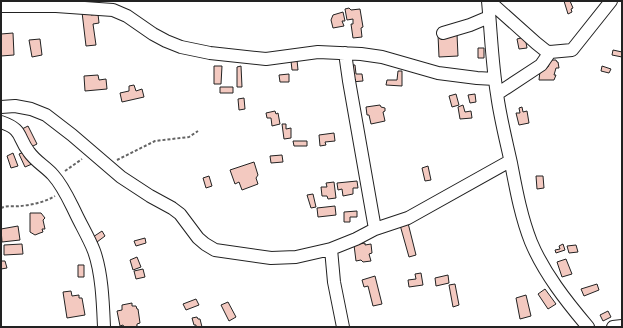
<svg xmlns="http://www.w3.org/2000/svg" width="623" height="328" font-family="'Titillium Web',sans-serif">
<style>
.building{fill:#f3c9c0;stroke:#222}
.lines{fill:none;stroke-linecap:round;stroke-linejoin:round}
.minor-casing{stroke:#222;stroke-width:14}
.path{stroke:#646464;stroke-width:2;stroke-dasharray:3 2;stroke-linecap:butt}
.minor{stroke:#fff;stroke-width:12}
</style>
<rect width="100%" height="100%" fill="#fff"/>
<path class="building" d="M564 1H570L573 8 571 9 572 12 568 14Z
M349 8 351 10 360 9 363 27 361 28 362 37 353 38 351 24H353V19L347 20 345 9Z
M91 11V15L98 14 99 23 93 24 96 45 86 46 82 12Z
M343 12 345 21H342L344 26 333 28 331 20 333 15Z
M13 33 14 55 1 56V34Z
M457 34 458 56 439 57 438 35Z
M525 37 527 48 519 49 517 39Z
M40 39 42 55 32 57 29 40Z
M478 48H484V58H478Z
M613 50 622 52V57L612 55Z
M297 60 298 70H292L291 61Z
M551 60H556L557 62H558L559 68H556L554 75H556L554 80H539L540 71 544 68 548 67Z
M349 65H355L356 74H362L363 81 351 82Z
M214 66H222L221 84H214Z
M241 66 242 87H237V67Z
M602 66 611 69 609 73 601 71Z
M398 71H402V86L386 85 387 80H397Z
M289 74V82H280L279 75Z
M98 75 99 80 106 79 107 89 85 91 84 76Z
M134 85 136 91 142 89 144 97 122 102 120 93 129 91V86Z
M220 87H233V93H220Z
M456 94 459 105 452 107 449 96Z
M475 94 476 102 470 103 468 95Z
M244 98 245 109 239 110 238 99Z
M380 105 381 107 385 108V111L383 112 385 121 371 124 369 115H367L366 107Z
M463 105 465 112 471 111 472 118 460 119 458 107Z
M522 107 523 112 527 111 529 123 519 125 516 113H520L519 108Z
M275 111 276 114 278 113 280 124 272 126 271 118H267L266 113Z
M282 124H286V129L291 128V138L284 139Z
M28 126 37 144 29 148 20 130Z
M334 133 335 141 325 142 326 145 320 146 319 135Z
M293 141H307V146H294Z
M24 152 28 154 32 164 25 167 19 154Z
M13 153 18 166 11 168 7 156Z
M282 155 283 162 271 163 270 156Z
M254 162 258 175 256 178 258 184 242 190 239 182 235 184 230 170Z
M428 166 431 180 425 181 422 168Z
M209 176 212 186 206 188 203 178Z
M536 176H543L544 188 537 189Z
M357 181 358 188H353V194L343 196 342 189 338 190 337 183Z
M334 182 336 198 328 199 327 196H322L321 187H327L326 183Z
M313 194 316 207 311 208 307 195Z
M335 206 336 215 318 217 317 208Z
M357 211V217H350V222H344V212Z
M30 213H41L45 218 43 220 45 229H42L43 232 40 233 35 235 30 232Z
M408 223 416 255 409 257 400 225Z
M18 226 20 240 2 242 1 229Z
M102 231 105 236 97 242 93 237Z
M145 238 146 243 136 246 134 241Z
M365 243V245L371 244 372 253 369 254 371 261 363 262 361 260 356 261 354 245Z
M22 244 23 254 4 255V245Z
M563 244 565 250 556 253 555 250 560 249 559 246Z
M576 245 578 252 569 253 567 246Z
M137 257 141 267 133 270 130 260Z
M566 259 572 274 562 277 557 262Z
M1 261H5L7 268 1 269Z
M78 265H84V277H78Z
M143 269 145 277 136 279 134 271Z
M421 273 423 285 409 287 408 280 416 279 415 274Z
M448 275 449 283 436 286 435 278Z
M375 276 382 304 373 306 368 286 364 287 362 280Z
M455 284 459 305 453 307 449 285Z
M597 284 599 290 584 296 581 289Z
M545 289 556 304 548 309 538 294Z
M71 291 72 296 79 295V298H82L85 315 67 318 63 292Z
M526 295 531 316 520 319 516 298Z
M196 299 199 305 186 310 183 304Z
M228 302 236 317 229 321 221 305Z
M132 303V306H136L137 309H138L140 323 137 324V326L134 327H124L123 325 120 326 117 311 122 310V305Z
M608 311 611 317 603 321 600 315Z
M197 317 198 319H200L202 327H196V325H194L192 318Z"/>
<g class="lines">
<g class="minor-casing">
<path id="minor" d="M488 1C491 32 492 64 497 94 500 117 506 140 511 163 516 189 521 217 531 242 544 273 566 301 588 327
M489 1 536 43 546 51 550 52
M1 6H56L113 10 127 16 153 34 166 41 181 47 210 53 266 59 318 52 361 54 382 57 438 73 477 78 495 79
M443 33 470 25 489 17
M345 53 349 81 375 229
M497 94 541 65 550 52 572 50 611 1
M1 107 15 106 31 109 46 115 72 135 121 177 150 196 172 208 180 214 198 238 205 244 215 250 271 258 296 257 331 249 356 239 375 229 408 218 510 161
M1 122C24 130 17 137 29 152 35 161 46 167 53 175 63 186 69 200 75 212 81 225 89 238 94 251 102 273 103 304 104 327
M331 249 334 282 343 327
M613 327 622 326"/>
</g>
<path class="path" d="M117 160 155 141 189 137 198 131
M65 171 82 159
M1 208C7 205 14 207 20 206 32 205 45 202 55 196"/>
<use href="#minor" class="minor"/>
</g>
<rect width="623" height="328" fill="none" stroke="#222222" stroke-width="4"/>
</svg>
